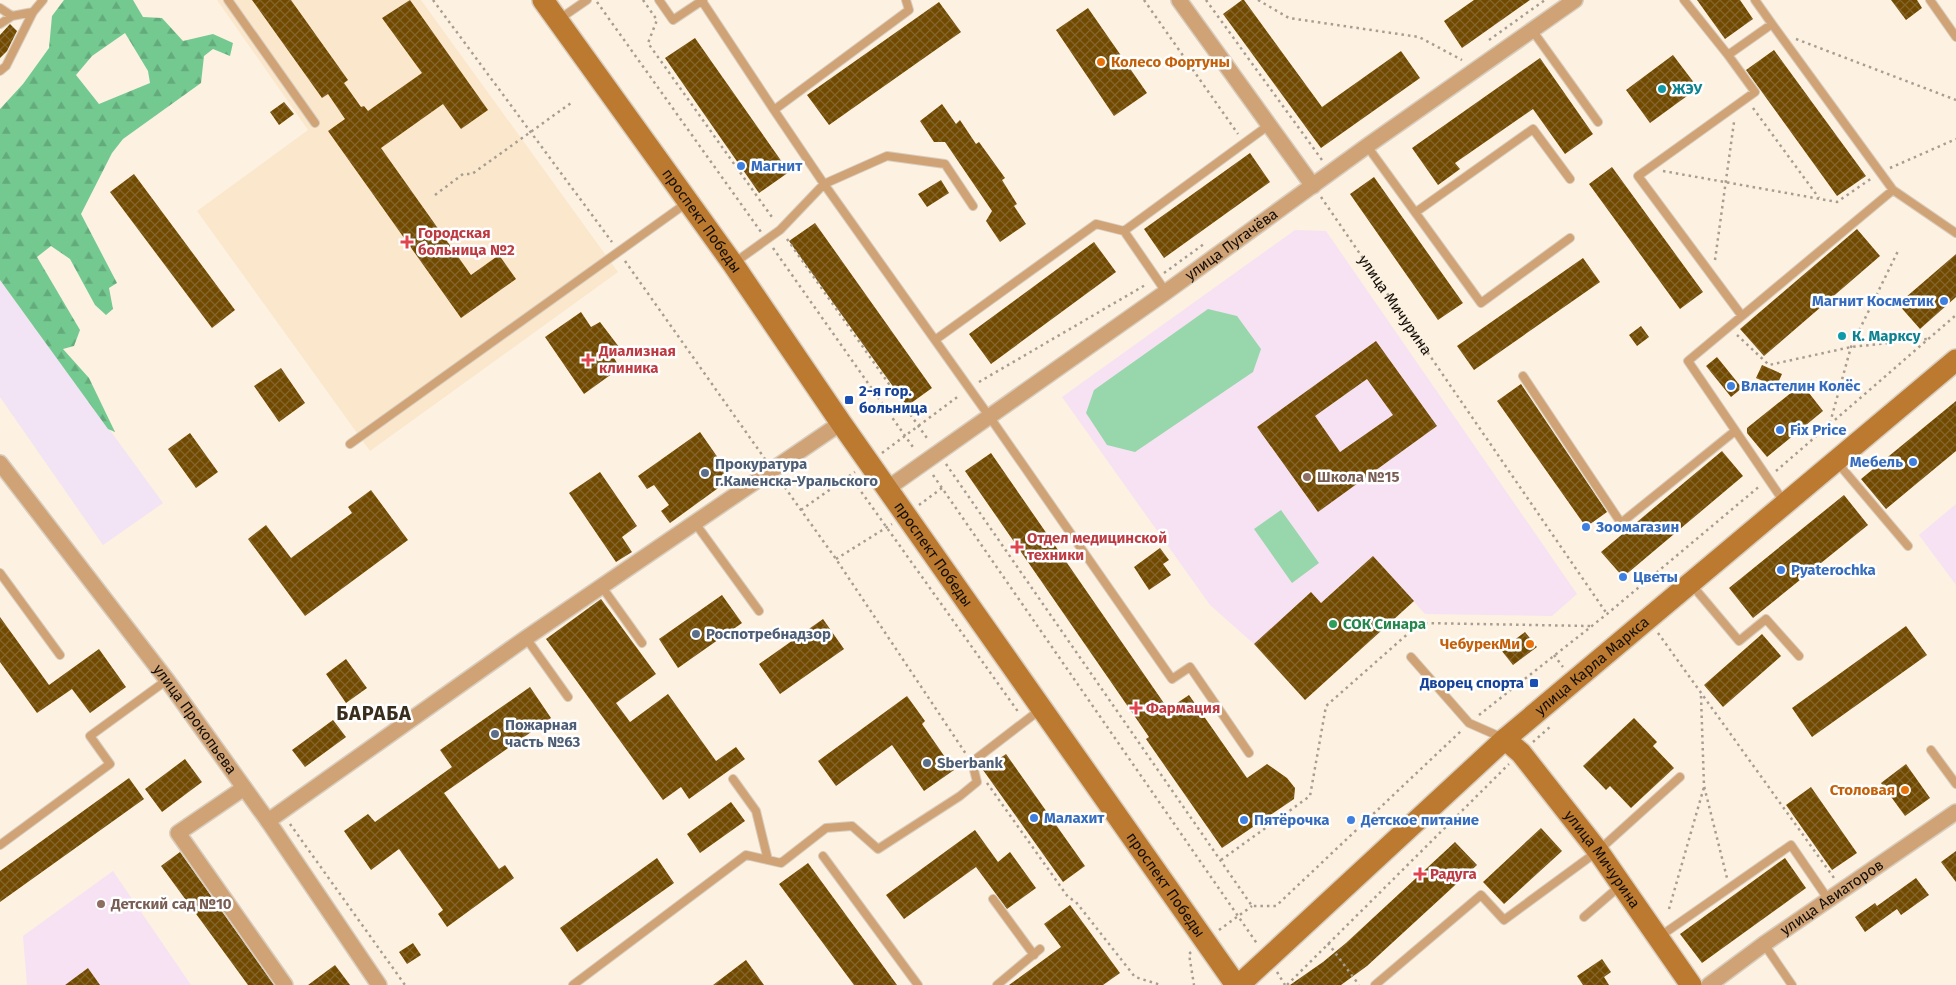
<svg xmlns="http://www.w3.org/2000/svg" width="1956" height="985" font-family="'Fira Sans',sans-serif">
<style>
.built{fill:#fbe7cc}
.industrial{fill:#f2e3f5}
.education{fill:#f6e2f2}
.green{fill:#97d7ab}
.forest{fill:url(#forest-firs);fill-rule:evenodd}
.building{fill:url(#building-cross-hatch);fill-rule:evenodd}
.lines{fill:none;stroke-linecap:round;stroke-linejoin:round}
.lane-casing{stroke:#d8cdbe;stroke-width:10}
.street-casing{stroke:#d8cdbe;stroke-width:18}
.secondary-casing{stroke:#d8cdbe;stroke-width:24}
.path{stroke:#a79e91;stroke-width:2.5;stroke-dasharray:2.5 4;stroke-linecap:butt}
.lane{stroke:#d0a377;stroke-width:8}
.street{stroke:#d0a377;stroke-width:15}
.secondary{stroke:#bc7a30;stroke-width:21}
.food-dot{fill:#e8710a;stroke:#fff;stroke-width:2}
.culture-dot{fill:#0f9aa8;stroke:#fff;stroke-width:2}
.shop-dot{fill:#3f7fe0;stroke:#fff;stroke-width:2}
.health-dot{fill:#e0444e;stroke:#fff;stroke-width:2}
.transit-dot{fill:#1a4fb4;stroke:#fff;stroke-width:2}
.service-dot{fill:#5c6f8a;stroke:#fff;stroke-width:2}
.education-dot{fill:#8d6e63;stroke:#fff;stroke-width:2}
.leisure-dot{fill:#2e9e5b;stroke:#fff;stroke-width:2}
.labels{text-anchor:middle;stroke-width:5;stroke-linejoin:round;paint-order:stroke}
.food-label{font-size:15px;font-weight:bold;fill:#c56008;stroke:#fff;text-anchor:end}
.culture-label{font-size:15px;font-weight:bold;fill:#0d838f;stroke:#fff;text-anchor:start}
.shop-label{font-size:15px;font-weight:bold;fill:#366cbe;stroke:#fff;text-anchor:start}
.street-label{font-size:15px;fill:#130e07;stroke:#fff}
.health-label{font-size:15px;font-weight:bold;fill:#be3a42;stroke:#fff;text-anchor:start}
.transit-label{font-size:15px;font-weight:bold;fill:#164399;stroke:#fff;text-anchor:start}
.service-label{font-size:15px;font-weight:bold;fill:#4e5e75;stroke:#fff;text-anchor:start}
.education-label{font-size:15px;font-weight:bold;fill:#785e54;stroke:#fff;text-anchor:start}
.leisure-label{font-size:15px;font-weight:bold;fill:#27864d;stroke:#fff;text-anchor:start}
.district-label{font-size:20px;font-weight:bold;letter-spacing:1px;fill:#392e1e;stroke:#fff}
</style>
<defs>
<pattern id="forest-firs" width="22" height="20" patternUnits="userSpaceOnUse" patternTransform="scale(1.25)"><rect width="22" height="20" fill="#74c991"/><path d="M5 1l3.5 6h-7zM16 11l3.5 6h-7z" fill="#64ab7c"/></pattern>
<pattern id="building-cross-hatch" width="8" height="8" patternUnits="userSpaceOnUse" patternTransform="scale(1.25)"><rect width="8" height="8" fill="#714a00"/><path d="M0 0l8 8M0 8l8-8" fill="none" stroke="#83652d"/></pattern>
</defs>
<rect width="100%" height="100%" fill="#fdf1e1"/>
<path class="built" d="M217 0H421L618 272 370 451 197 211 308 130Z"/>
<path class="industrial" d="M0 280 163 503 103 545 0 397Z"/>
<path class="education" d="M1295 230 1326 231 1577 594 1552 616 1425 614 1373 556 1321 603 1254 644 1210 605 1062 397Z
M1956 504V585L1919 535Z
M113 871 191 985H27L23 936Z"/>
<path class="green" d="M1208 309 1237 316 1261 349 1253 372 1135 452 1107 445 1086 413 1094 390Z
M1281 510 1319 563 1292 583 1254 529Z"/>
<path class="forest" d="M64 0H133L143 17 162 18 183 41 213 34 233 43 230 56 213 49 204 56 201 83 123 139 112 153 81 214 117 283 109 288 113 309 106 315 95 305 70 259 51 246 37 257 80 330 74 346 63 349 89 378 115 432 108 429 0 280V109L23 84 49 48 52 16ZM125 33 148 71 150 83 99 104 76 75 92 56Z"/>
<path class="building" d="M252 0H291L348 80 344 83 361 107 364 106 368 111 422 73 382 18 410 0 488 110 461 129 443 104 381 148 471 275 499 255 516 279 461 318 328 131 345 119 328 94 322 98Z
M1242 0H1244L1322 107 1401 51 1420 78 1321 148 1223 14Z
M1474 0H1530L1462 48 1444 21Z
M1697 0H1740L1753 19 1725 39Z
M1891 0H1917L1922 8 1906 20Z
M939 2 961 32 829 125 807 95Z
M1088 8 1147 93 1114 116 1056 30Z
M10 24 17 31 7 51 0 58V35Z
M695 38 789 172 759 193 665 58Z
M1774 50 1866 176 1837 196 1746 70Z
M1673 55 1698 88 1650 123 1626 90Z
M1540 58 1593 134 1565 154 1533 109 1455 163 1460 169 1438 185 1412 148Z
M284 102 294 114 279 125 270 112Z
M942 104 956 124 960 120 976 144 979 142 1005 178 1002 180 1017 204 1014 206 1026 224 1000 242 986 221 992 211 945 142H934L920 121Z
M1250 153 1270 182 1164 258 1144 229Z
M1612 167 1703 292 1680 309 1589 184Z
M134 174 235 310 212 328 110 192Z
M1374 177 1463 303 1438 320 1350 194Z
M941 180 949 193 927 207 918 194Z
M815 223 932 388 907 406 789 241Z
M1857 229 1880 256 1764 356 1740 329Z
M1094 242 1116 272 991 364 969 334Z
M1956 254V297L1920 329 1898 304Z
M1583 258 1600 282 1474 370 1457 346Z
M581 312 591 327 600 322 619 347 611 353 620 368 584 394 545 337Z
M1641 326 1649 337 1637 346 1629 335Z
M1376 341 1437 426 1318 512 1257 427ZM1367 379 1393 415 1340 452 1315 416Z
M1717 357 1742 388 1731 397 1706 366Z
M1762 365 1782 374 1776 387 1756 378Z
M281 368 305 403 279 422 254 386Z
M1521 384 1607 512 1586 527 1497 401Z
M1802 384 1823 411 1767 457 1747 433V428Z
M1956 401V451L1886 509 1861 479Z
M700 432 732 478 670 523 661 511 669 505 654 485 647 489 638 476Z
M190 433 218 472 196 488 168 449Z
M1722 451 1743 476 1623 577 1601 552Z
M991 453 1168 709 1189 695 1247 778 1267 764 1287 778 1295 788 1294 799 1222 848 1146 739 1149 737 965 471Z
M600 472 637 526 622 537 632 552 616 562 569 493Z
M371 490 408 540 305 616 248 539 266 525 291 558 352 513 348 507Z
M1844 495 1868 525 1753 618 1729 588Z
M1160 548 1169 560 1163 564 1171 575 1149 590 1134 567Z
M1373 556 1414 601 1305 700 1254 644 1311 592 1321 603Z
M722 595 742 623 678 668 659 639Z
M601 599 656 674 616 703 630 722 668 694 716 761 736 747 745 759 689 799 681 787 663 800 546 639Z
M0 617 49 685 99 649 126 687 90 713 72 689 37 713 0 662Z
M823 619 844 649 780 694 759 664Z
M1906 626 1927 655 1812 737 1792 708Z
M1525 632 1537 647 1513 665 1501 650Z
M1762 634 1781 656 1723 707 1704 685Z
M346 659 367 688 346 703 326 674Z
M530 687 551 718 444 793 499 869 505 865 514 878 447 927 438 914 443 910 399 849 371 870 344 831 368 814 375 822 452 767 440 750Z
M907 696 925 721 922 724 954 770 924 791 892 745 836 786 818 761Z
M1634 718 1657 742 1653 746 1674 768 1631 808 1610 786 1606 790 1583 766Z
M333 720 346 737 305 767 292 750Z
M1006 754 1085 866 1063 882 983 770Z
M185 759 202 782 162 812 145 789Z
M1906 764 1930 798 1905 816 1881 783Z
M129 778 144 799 0 902V871Z
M1811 787 1857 853 1832 870 1786 805Z
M731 802 745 821 700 853 687 834Z
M1541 828 1562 851 1504 904 1483 882Z
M975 830 998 862 1010 852 1036 888 1007 909 976 867 904 919 886 895Z
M1455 842 1477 865 1367 966 1341 985H1290L1323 962 1346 943Z
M1956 851V882L1941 862Z
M180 852 274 985H248L161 866Z
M657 858 674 883 577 952 560 928Z
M1785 858 1806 888 1702 963 1680 934Z
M808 863 865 941 897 985H854L779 884Z
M1916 878 1929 895 1901 915 1897 909 1865 932 1855 917 1875 903 1877 906Z
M1070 905 1120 973 1103 985H1009L1061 947 1044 924Z
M413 943 421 955 407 964 399 952Z
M1602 959 1611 972 1604 977 1609 985H1583L1577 976Z
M746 960 764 985H713Z
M335 965 350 985H308Z
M88 968 100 985H65Z"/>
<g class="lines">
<g class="lane-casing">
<path id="lane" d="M228 0 315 123
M659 0 673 20 703 0
M906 0 909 10 774 110 824 184 887 156 945 164 973 206
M1684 0 1728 55 1772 24 1893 190
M1755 0 1772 24
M1930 0 1956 37
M702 1 774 110
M0 8 12 16
M558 20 587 0
M0 24 12 16 33 12
M1532 30 1598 122
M1728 55 1755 92 1638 176 1742 316
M0 71 6 66 33 12 43 0
M1367 146 1481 303 1570 238
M1416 212 1533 129 1570 179
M734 263 780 230 824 184 989 416 1172 679 1190 667 1249 753
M1166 292 1124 231 1269 125
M935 340 1096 224 1124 231
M1523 376 1621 523 1735 431
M350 444 688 202
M1836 461 1908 546
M1784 502 1688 361 1893 190 1956 233
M695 523 759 611
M0 573 60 655
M1691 584 1739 641 1766 619 1799 656
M602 587 642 643
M526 638 568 697
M1411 657 1469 723 1503 738
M1931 750 1956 784
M733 779 756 811 768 860
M0 845 110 764 90 736 167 680
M823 856 918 985
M993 899 1034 955
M1584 917 1621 885
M1659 937 1791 845 1828 899
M1764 944 1792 985
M573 985 746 855 781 863 826 828 852 826 878 849 960 796 977 782 972 762 1041 709
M997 985 1040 949
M1375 985 1481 895 1504 920 1598 851 1680 777"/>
</g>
<g class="street-casing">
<g id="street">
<path d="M1179 0 1313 186"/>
<path id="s2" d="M0 463 167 680 268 821 379 985"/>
<path id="s3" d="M888 488 1166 292 1367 146 1575 0"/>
<path d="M244 788 178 833 285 985"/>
<path d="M268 821 526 638 841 423"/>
<path id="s4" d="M1709 985 1764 944 1956 812"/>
</g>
</g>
<g class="secondary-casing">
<g id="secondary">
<path id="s5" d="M543 0 733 264 841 423 1236 985"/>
<path id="s6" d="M1505 739 1521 753 1598 851 1691 985"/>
<path id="s7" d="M1239 985 1505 739 1956 360"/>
</g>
</g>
<g class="path">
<path d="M433 0 612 242"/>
<path d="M643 0 657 20 648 43 774 220"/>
<path d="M1144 0 1238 134"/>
<path d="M1206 0 1322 160"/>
<path d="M1258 0 1289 18 1419 37 1462 60"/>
<path d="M597 2 761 232"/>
<path d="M1796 39 1956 100"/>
<path d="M1489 40 1545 0"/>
<path d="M1753 108 1819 198"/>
<path d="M1890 168 1956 139"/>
<path d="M1663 171 1837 202 1872 178"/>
<path d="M435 195 463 174H472L571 103"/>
<path id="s1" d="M1321 197 1607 614"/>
<path d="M787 239 929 441"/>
<path d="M773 248 915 450"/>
<path d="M1715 260 1734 122"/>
<path d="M625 261 765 459"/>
<path d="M1164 273 1204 244"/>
<path d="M1737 335 1769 365 1851 347 1927 339"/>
<path d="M979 382 1147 284"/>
<path d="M1830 423 1851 347 1898 251"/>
<path d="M882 453 960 395"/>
<path d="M946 464 1252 906H1276L1461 731"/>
<path d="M1776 471 1956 315"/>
<path d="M933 475 1258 945"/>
<path d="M850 476 1019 713"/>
<path d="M781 482 836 559 966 754"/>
<path d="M919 505 942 488"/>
<path d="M801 510 855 472"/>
<path d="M836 559 892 524"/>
<path d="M1658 633 1834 878"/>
<path d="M1554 655 1563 667"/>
<path d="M1701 696 1704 786 1727 878"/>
<path d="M1479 715 1607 614 1761 485"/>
<path d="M1533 742 1551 726"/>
<path d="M987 783 1068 897 1076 902 1135 977 1161 985"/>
<path d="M290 824 405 985"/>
<path d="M1221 860 1310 796 1326 706 1420 623 1590 626"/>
<path d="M1669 909 1704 787"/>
<path d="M1219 930 1252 906"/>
<path d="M1328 943 1359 985"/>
<path d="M1191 952 1189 954 1194 985"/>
<path d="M1277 972 1285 985"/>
<path d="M1287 985 1509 764"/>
</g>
<use href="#lane" class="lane"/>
<use href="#street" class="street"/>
<use href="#secondary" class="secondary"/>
</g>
<g class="food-dot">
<circle cx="1101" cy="62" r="5"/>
<circle cx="1530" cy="644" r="5"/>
<circle cx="1905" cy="790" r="5"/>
</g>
<g class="culture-dot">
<circle cx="1662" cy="89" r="5"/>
<circle cx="1842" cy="336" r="5"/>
</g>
<g class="shop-dot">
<circle cx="741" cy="166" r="5"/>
<circle cx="1944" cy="301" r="5"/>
<circle cx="1731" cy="386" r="5"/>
<circle cx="1780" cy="430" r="5"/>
<circle cx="1913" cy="462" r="5"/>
<circle cx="1586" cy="527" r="5"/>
<circle cx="1781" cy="570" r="5"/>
<circle cx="1623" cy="577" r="5"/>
<circle cx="1034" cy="818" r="5"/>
<circle cx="1244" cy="820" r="5"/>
<circle cx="1351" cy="820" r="5"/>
</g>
<g class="health-dot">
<path d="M404.5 234.5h5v5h5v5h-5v5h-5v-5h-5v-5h5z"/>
<path d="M585.5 352.5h5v5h5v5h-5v5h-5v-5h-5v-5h5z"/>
<path d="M1014.5 539.5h5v5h5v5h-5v5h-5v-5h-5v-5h5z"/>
<path d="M1133.5 700.5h5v5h5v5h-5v5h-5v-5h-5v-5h5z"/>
<path d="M1417.5 866.5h5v5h5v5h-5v5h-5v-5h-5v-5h5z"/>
</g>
<g class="transit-dot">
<rect x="844" y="395" width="10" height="10" rx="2.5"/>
<rect x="1529" y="678" width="10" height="10" rx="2.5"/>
</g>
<g class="service-dot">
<circle cx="705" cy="473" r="5"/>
<circle cx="696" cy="634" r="5"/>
<circle cx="495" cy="734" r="5"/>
<circle cx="927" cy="763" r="5"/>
</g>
<g class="education-dot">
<circle cx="1307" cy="477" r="5"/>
<circle cx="101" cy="904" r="5"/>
</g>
<circle class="leisure-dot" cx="1333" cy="624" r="5"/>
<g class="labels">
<g class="food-label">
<text x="1111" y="67" text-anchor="start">Колесо Фортуны</text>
<text x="1520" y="649">ЧебурекМи</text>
<text x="1895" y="795">Столовая</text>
</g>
<g class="culture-label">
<text x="1672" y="94">ЖЭУ</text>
<text x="1852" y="341">К. Марксу</text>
</g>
<g class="shop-label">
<text x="751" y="171">Магнит</text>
<text x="1934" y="306" text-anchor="end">Магнит Косметик</text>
<text x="1741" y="391">Властелин Колёс</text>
<text x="1790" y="435">Fix Price</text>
<text x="1903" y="467" text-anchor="end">Мебель</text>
<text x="1596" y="532">Зоомагазин</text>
<text x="1791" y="575">Pyaterochka</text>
<text x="1633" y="582">Цветы</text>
<text x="1044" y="823">Малахит</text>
<text x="1254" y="825">Пятёрочка</text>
<text x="1361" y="825">Детское питание</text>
</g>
<g class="street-label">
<text dy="5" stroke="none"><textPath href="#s5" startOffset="272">проспект Победы</textPath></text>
<text dy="5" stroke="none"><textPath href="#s3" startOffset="421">улица Пугачёва</textPath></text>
<text dy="5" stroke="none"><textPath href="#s1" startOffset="131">улица Мичурина</textPath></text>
<text dy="5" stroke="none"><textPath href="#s5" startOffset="678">проспект Победы</textPath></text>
<text dy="5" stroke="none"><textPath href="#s7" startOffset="476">улица Карла Маркса</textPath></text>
<text dy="5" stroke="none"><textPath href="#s2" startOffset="322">улица Прокопьева</textPath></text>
<text dy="5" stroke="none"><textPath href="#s6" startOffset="155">улица Мичурина</textPath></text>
<text dy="5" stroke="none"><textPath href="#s5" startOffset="1082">проспект Победы</textPath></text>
<text dy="5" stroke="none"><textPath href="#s4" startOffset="151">улица Авиаторов</textPath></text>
</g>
<g class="health-label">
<text x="418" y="238">Городская<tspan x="418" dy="17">больница №2</tspan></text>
<text x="599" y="356">Диализная<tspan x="599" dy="17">клиника</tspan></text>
<text x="1027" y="543">Отдел медицинской<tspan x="1027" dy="17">техники</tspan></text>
<text x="1146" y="713">Фармация</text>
<text x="1430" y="879">Радуга</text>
</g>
<g class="transit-label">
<text x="859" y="396">2-я гор.<tspan x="859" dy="17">больница</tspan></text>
<text x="1524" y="688" text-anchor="end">Дворец спорта</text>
</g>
<g class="service-label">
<text x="715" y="469">Прокуратура<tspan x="715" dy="17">г.Каменска-Уральского</tspan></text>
<text x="706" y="639">Роспотребнадзор</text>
<text x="505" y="730">Пожарная<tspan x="505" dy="17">часть №63</tspan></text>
<text x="937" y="768">Sberbank</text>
</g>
<g class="education-label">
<text x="1317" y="482">Школа №15</text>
<text x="111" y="909">Детский сад №10</text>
</g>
<g class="leisure-label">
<text x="1343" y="629">СОК Синара</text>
</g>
<g class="district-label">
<text x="374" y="720">БАРАБА</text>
</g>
</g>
</svg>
